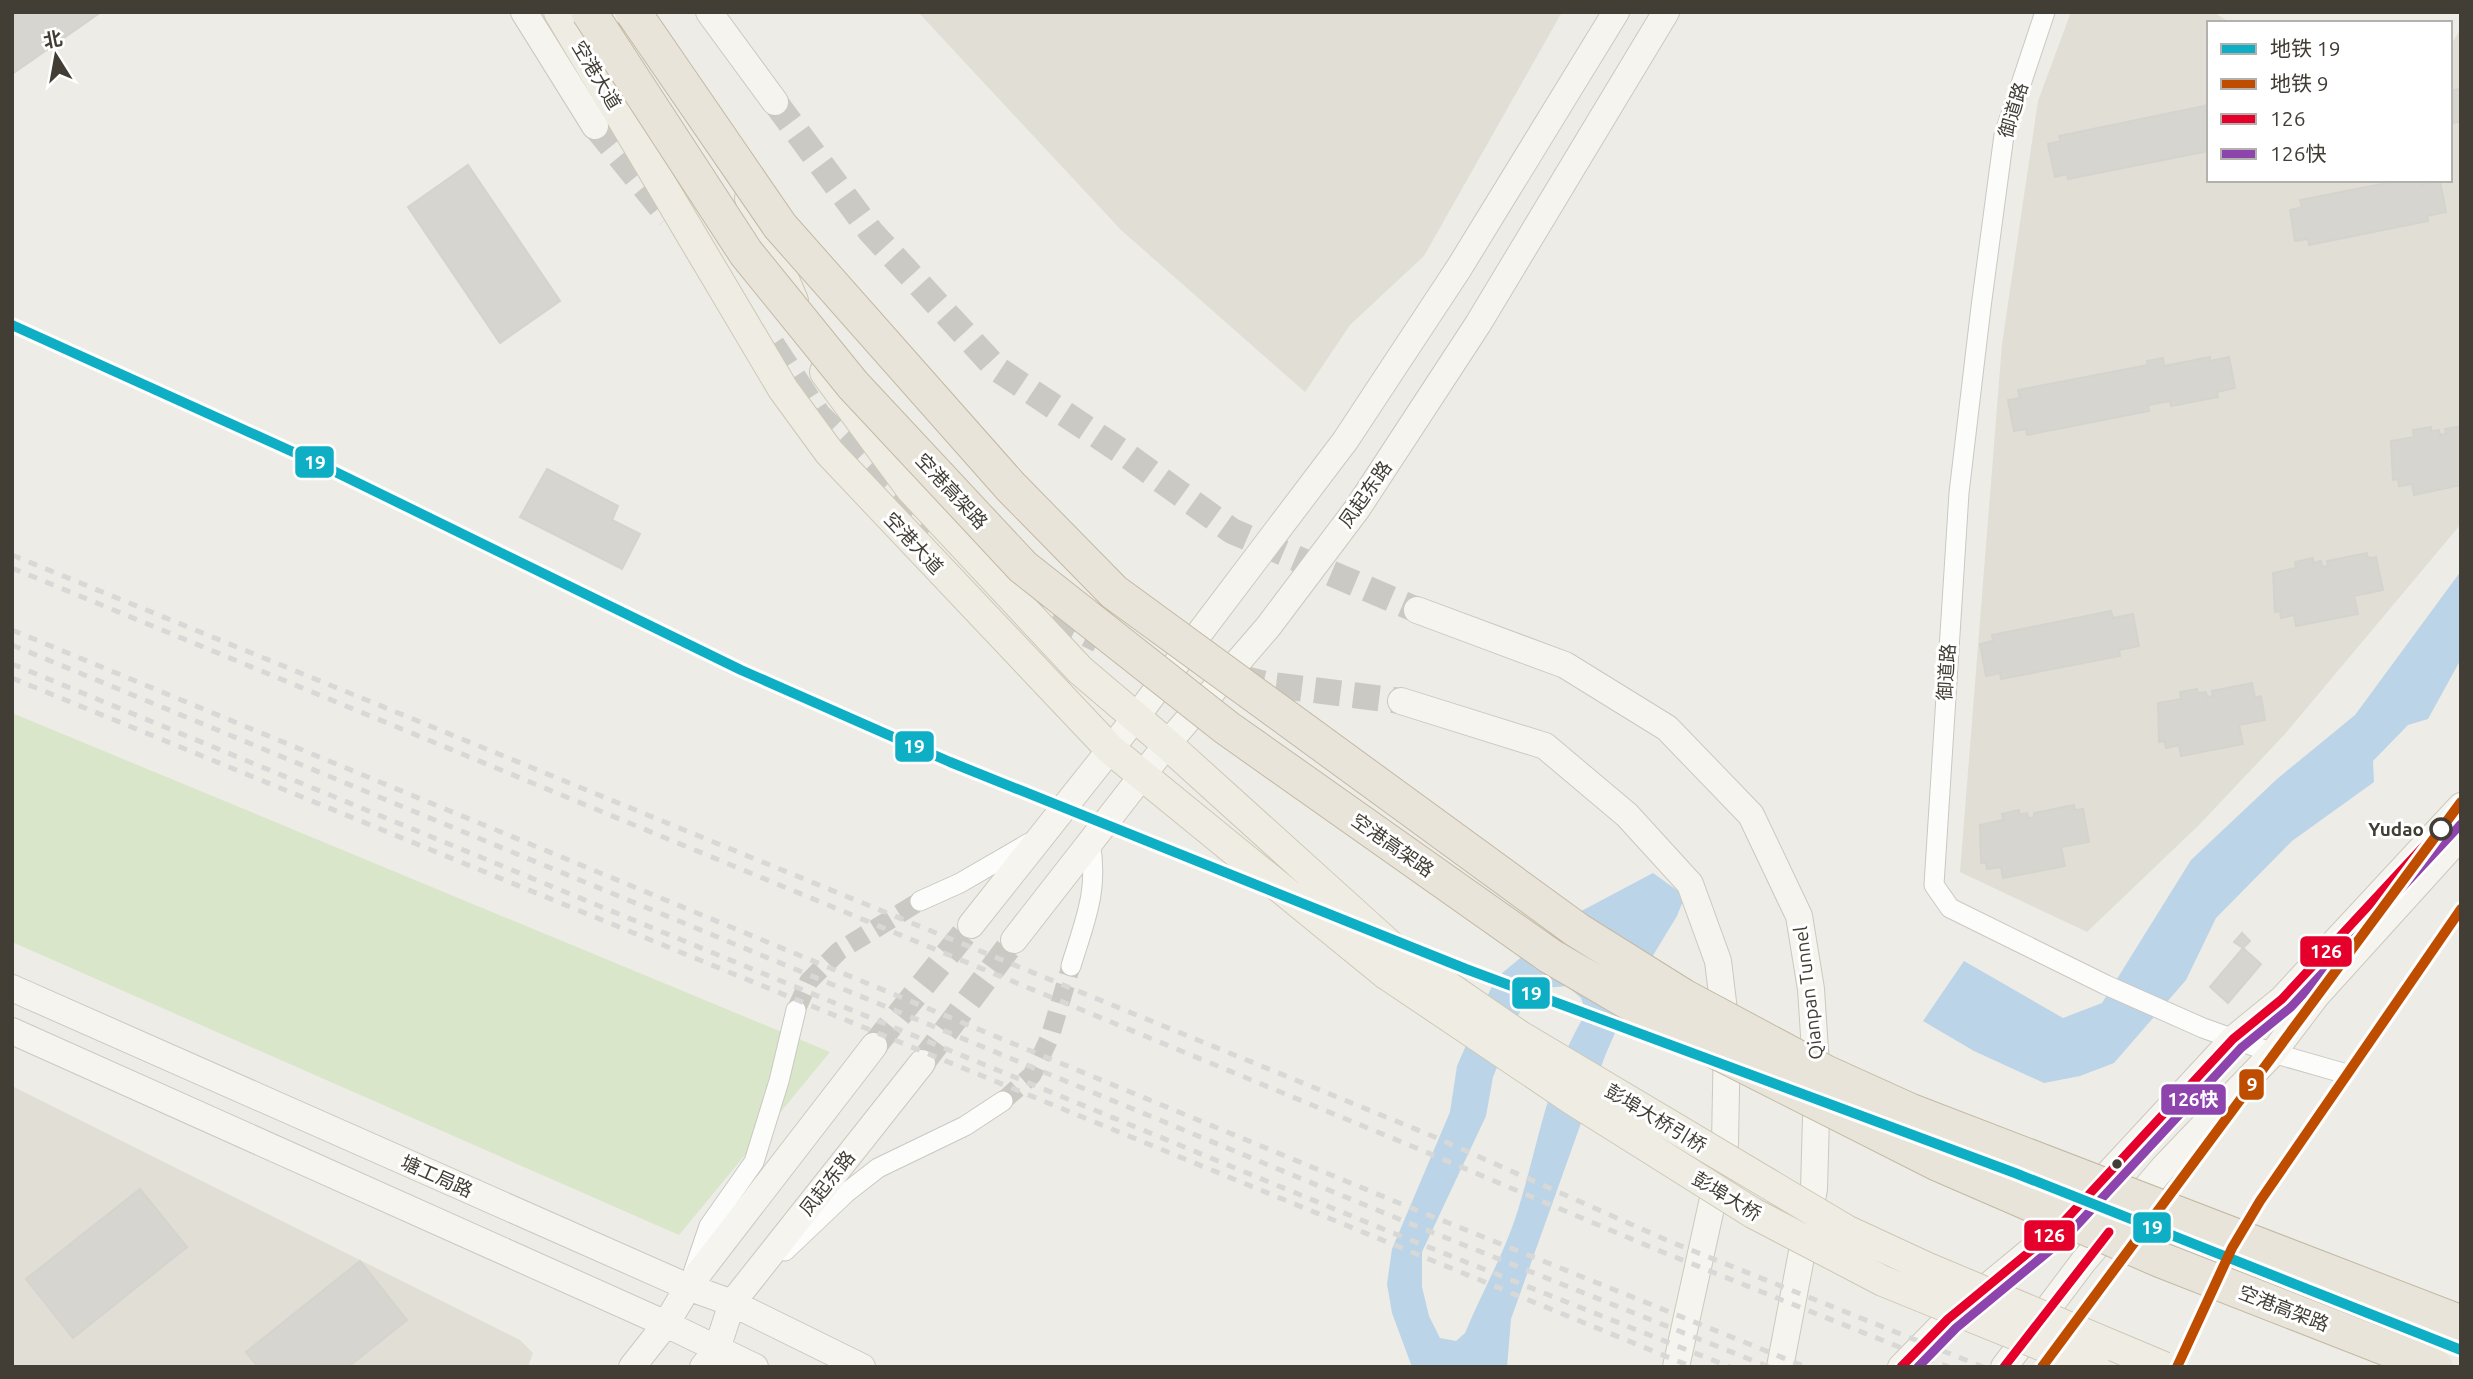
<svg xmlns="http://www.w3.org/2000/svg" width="2473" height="1379" font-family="Ubuntu,'Noto Sans SC',sans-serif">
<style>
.residential{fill:#e1ded5}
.green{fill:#d9e6c9}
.water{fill:#bbd4e8;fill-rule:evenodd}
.building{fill:#d7d5d0;stroke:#d5d3cd;stroke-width:2}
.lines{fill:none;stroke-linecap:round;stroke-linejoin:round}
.street-tunnel{stroke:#cbc9c3;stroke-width:19;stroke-dasharray:19 10;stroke-linecap:butt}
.secondary-tunnel{stroke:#cbc9c3;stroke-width:26;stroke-dasharray:26 13;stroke-linecap:butt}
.street-casing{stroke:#cac8c3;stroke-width:21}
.secondary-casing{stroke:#ccc9be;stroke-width:28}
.primary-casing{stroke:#cec8b6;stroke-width:32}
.street{stroke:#fcfcfb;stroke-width:19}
.secondary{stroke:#f5f4ee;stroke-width:26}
.primary{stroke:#efece3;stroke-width:30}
.rail{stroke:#d8d8d7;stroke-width:5;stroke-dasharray:9 9;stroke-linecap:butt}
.primary-bridge-casing{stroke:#cec8b6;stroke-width:32;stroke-linecap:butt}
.highway-bridge-casing{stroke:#c3b9a4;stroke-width:37;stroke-linecap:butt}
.primary-bridge{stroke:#efece3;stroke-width:30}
.highway-bridge{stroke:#e9e4d9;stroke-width:35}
.bus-1-casing{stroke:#fff;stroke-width:14}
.bus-2-casing{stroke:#fff;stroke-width:14}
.bus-1{stroke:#e4002b;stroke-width:9}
.bus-2{stroke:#8e44ad;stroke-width:9}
.metro-1-casing{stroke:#fff;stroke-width:16}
.metro-2-casing{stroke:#fff;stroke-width:16}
.metro-1{stroke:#0eafc5;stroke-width:10}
.metro-2{stroke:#be4d00;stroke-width:10}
.stop-dot{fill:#fff;stroke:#423d35;stroke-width:3.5}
.bus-dot{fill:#423d35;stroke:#fff;stroke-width:2.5}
.labels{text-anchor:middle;stroke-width:6;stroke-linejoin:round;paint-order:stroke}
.street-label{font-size:19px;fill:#423d35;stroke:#fff}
.stop-label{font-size:19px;font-weight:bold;fill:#423d35;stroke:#fff;text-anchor:end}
.line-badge{stroke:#fff;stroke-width:2.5}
.badge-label{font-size:19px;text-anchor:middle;font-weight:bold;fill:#fff}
</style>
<rect width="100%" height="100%" fill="#edece7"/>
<path class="residential" d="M918 12H1562L1424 256 1350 325 1305 392 1121 230Z
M2071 12H2213L2231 23H2209V180H2450V46L2461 29V524L2285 734 2199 825 2087 932 1960 872 2002 344 2038 101Z
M12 1086 520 1340 533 1353 528 1367H12Z"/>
<path class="green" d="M12 713 830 1052 679 1235 12 942Z"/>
<path class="water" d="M2461 571V659L2428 719 2408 725 2373 761 2374 782 2292 841 2216 918 2186 980 2114 1063 2080 1076 2044 1083 1974 1051 1923 1021 1964 961 2063 1018 2102 1003 2191 860 2277 779 2355 715Z
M1653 873 1685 896 1677 916 1638 980 1605 1056 1511 1319 1507 1367H1412L1392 1313 1387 1284 1392 1249 1450 1112 1457 1066 1495 979 1570 917ZM1567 986 1581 998 1586 1013C1548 1075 1539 1142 1518 1210 1505 1252 1482 1292 1465 1333L1456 1341 1440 1338 1429 1316 1422 1287V1252L1486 1116 1493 1077 1521 1009 1544 988Z"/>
<path class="building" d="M12 12H101L12 74Z
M2461 83V121L2453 123 2450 91 2460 89Z
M2209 105V151L2068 179 2067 174 2055 177 2048 144 2061 141 2059 136Z
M468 165 560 301 500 343 408 207Z
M2402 180H2420L2421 185 2440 181 2446 212 2427 216 2428 221 2309 245 2308 239 2295 241 2290 210 2302 207 2300 200Z
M2210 357V361L2229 357 2235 388 2217 392 2218 397 2171 406 2170 401 2148 405 2149 411 2027 435 2026 429 2014 431 2008 400 2020 398 2018 390 2148 365 2147 361 2163 358 2164 366Z
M2461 426V485L2414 495 2412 484 2399 486 2398 479 2393 480 2391 441 2414 437 2413 430 2431 427V431L2439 430 2440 435 2446 434 2445 429Z
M547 469 618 506 612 520 640 534 622 569 520 517Z
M2367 553 2368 558 2376 557 2383 590 2354 596 2358 614 2296 626 2294 615 2281 618 2280 611 2275 612 2273 573 2296 568 2295 562 2313 558V563L2321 561 2322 567 2328 566 2327 561Z
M2111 611 2113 618 2133 614 2139 646 2119 650 2120 656 2001 679 2000 673 1986 676 1980 644 1993 641 1992 635Z
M2252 683 2255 698 2261 696 2265 720 2239 725 2243 744 2181 756 2179 745 2166 748 2164 741 2159 742 2158 703 2181 699 2180 692 2197 689 2198 693 2206 692 2207 697 2213 696 2212 691Z
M2074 805 2075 810 2083 809 2089 842 2061 847 2065 866 2003 878 2001 867 1987 869 1986 863H1981L1980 825 2003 820 2002 814 2019 810 2020 815 2027 813 2029 819 2034 817V813Z
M2242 933 2250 941 2243 948 2234 942Z
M2243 948 2261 964 2228 1003 2210 987Z
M140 1189 187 1247 73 1338 26 1279Z
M360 1261 407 1320 348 1367H258L246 1352Z"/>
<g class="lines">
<path class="street-tunnel" d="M796 1010 809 981 839 951 920 901
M1003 1101 1032 1075 1050 1037 1071 966"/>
<path class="secondary-tunnel" d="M775 102 871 232 996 368 1125 454 1232 531 1417 610
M595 126 669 217
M772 345 818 415 931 530
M1018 599 1099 640
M1238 677 1265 684 1401 701
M874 1046 971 925
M922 1063 1014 940"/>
<g class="street-casing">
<path id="street" d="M2045 12 2004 135 1981 307 1959 493 1934 885 1950 908 2106 985 2203 1028 2273 1053 2343 1073
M920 901 960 883 1029 843
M1071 966C1085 920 1099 890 1090 842
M785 1251 846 1193 878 1168 965 1126 1003 1101
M693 1273 709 1226 754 1162 779 1081 796 1010"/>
</g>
<g class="secondary-casing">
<path id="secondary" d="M524 12 595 126
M709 12 775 102
M1417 610 1565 665 1667 728 1751 815 1799 916 1811 989 1817 1081 1814 1189 1780 1367
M1401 701 1545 746 1627 815 1690 884 1718 961 1727 1035 1725 1144 1676 1367
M971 925 1136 717 1345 441 1459 268 1616 12
M1014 940 1167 744 1268 627 1357 509 1478 324 1666 12
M12 988 688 1287 732 1303 862 1367
M12 1031 666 1324 755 1367
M632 1367 666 1324 688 1287 874 1046
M703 1367 717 1349 732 1303 922 1063
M1901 1367 1948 1319 2057 1229 2233 1039 2282 999 2461 806
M2004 1367 2083 1262 2164 1167 2273 1053 2317 995 2461 836"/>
</g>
<g class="primary-casing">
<path id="primary" d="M559 12 783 389 829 452 1110 749 1386 974
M750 198 793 301
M825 372 911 489 1080 670 1167 744 1395 950"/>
</g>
<use href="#street" class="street"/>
<use href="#secondary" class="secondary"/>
<use href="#primary" class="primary"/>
<path class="rail" d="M12 555 1430 1135 1671 1242 1983 1367
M12 568 1421 1150 1660 1251 1949 1367
M12 630 1399 1203 1806 1367
M12 645 1394 1217 1769 1367
M12 664 1388 1231 1730 1367
M12 678 1692 1367"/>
<g class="primary-bridge-casing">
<path id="primary-bridge" d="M1395 950 1520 1036 1846 1230 1928 1268 2164 1367
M1386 974 1573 1100 1753 1213 1883 1281 2095 1367"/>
</g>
<g class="highway-bridge-casing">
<path id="highway-bridge" d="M589 12 746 253 853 385 1023 567 1227 728 1550 956 1692 1039 1937 1163 2161 1260 2435 1367
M633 12 780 226 1010 486 1114 592 1577 930 1684 997 1826 1073 1910 1111 2461 1323"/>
</g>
<use href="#primary-bridge" class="primary-bridge"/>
<use href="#highway-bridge" class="highway-bridge"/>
<g class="bus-1-casing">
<path id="bus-1" d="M1901 1367 1948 1319 2057 1229 2233 1039 2282 999 2461 806
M2004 1367 2109 1232"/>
</g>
<g class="bus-2-casing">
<path id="bus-2" d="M1918 1367 1956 1328 2066 1237 2241 1048 2291 1007 2461 824"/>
</g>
<use href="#bus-1" class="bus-1"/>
<use href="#bus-2" class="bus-2"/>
<g class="metro-1-casing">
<path id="metro-1" d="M12 325 313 461 741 670 950 762 1466 969 2015 1173 2461 1350"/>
</g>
<g class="metro-2-casing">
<path id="metro-2" d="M2042 1367 2461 802
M2177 1367 2232 1248 2260 1201 2461 909"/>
</g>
<use href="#metro-1" class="metro-1"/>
<use href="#metro-2" class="metro-2"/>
</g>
<circle class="stop-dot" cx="2441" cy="829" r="10"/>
<circle class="bus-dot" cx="2117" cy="1164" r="6"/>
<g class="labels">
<g class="street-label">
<text transform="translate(597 75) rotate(59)" y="7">空港大道</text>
<text transform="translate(2013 110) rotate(-73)" y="7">御道路</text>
<text transform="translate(952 491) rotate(47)" y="7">空港高架路</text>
<text transform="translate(1365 494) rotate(-55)" y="7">凤起东路</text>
<text transform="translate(914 543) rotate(47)" y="7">空港大道</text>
<text transform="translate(1946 672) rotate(-86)" y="7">御道路</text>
<text transform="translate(1393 845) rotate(35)" y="7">空港高架路</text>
<text transform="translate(1808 993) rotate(-97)" y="7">Qianpan Tunnel</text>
<text transform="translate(1656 1118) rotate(31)" y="7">彭埠大桥引桥</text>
<text transform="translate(437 1176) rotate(24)" y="7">塘工局路</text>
<text transform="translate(827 1183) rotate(-52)" y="7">凤起东路</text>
<text transform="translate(1727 1196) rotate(31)" y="7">彭埠大桥</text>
<text transform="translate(2284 1308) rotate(21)" y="7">空港高架路</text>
</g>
<g class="stop-label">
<text x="2424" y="836">Yudao</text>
</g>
</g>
<g class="line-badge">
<rect x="294" y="445" width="41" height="34" rx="7" fill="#0eafc5"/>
<rect x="894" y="730" width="41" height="33" rx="7" fill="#0eafc5"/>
<rect x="2299" y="935" width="54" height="33" rx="7" fill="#e4002b"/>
<rect x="1511" y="976" width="40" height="34" rx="7" fill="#0eafc5"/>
<rect x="2238" y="1068" width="27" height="33" rx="7" fill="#be4d00"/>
<rect x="2160" y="1083" width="67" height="33" rx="7" fill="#8e44ad"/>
<rect x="2132" y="1211" width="40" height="33" rx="7" fill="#0eafc5"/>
<rect x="2023" y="1219" width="53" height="33" rx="7" fill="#e4002b"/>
</g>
<g class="badge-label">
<text x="315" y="469">19</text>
<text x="914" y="753">19</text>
<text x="2326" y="958">126</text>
<text x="1531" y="1000">19</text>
<text x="2252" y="1091">9</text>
<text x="2193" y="1106">126快</text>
<text x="2152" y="1234">19</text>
<text x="2049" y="1242">126</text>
</g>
<rect width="2473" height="1379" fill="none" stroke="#423d35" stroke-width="28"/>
<rect x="2207" y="21" width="245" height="161" fill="#ffffff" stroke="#b3b1ae" stroke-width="2"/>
<rect x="2221" y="44" width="35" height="10" fill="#0eafc5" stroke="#b3b1ae" stroke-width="2"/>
<text x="2270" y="56" font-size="21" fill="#423d35">地铁 19</text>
<rect x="2221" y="79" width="35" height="10" fill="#be4d00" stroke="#b3b1ae" stroke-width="2"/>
<text x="2270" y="91" font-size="21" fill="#423d35">地铁 9</text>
<rect x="2221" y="114" width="35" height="10" fill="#e4002b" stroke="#b3b1ae" stroke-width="2"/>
<text x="2270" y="126" font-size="21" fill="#423d35">126</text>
<rect x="2221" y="149" width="35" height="10" fill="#8e44ad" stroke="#b3b1ae" stroke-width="2"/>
<text x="2270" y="161" font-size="21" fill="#423d35">126快</text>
<g transform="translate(56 56) rotate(349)" stroke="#ffffff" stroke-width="5" paint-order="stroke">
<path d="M0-5L12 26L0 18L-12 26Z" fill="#423d35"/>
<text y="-10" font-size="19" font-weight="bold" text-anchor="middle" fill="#423d35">北</text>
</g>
</svg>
